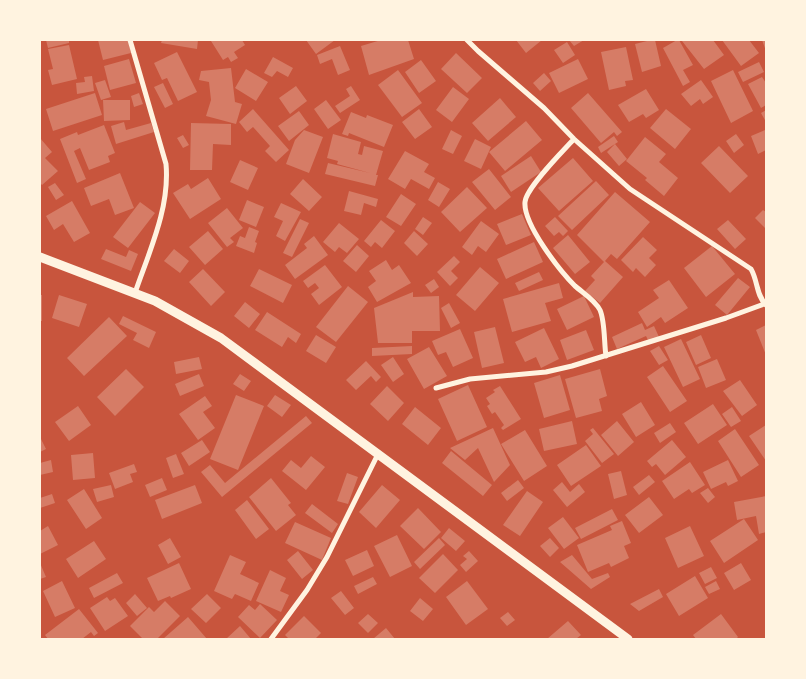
<svg xmlns="http://www.w3.org/2000/svg" width="806" height="679" font-family="'Space Grotesk',sans-serif">
<style>
.building{fill:#d67c66}
.lines{fill:none;stroke-linecap:round;stroke-linejoin:round}
.minor{stroke:#fff3e0;stroke-width:5}
.tertiary{stroke:#fff3e0;stroke-width:9}
</style>
<rect width="100%" height="100%" fill="#c8553d"/>
<path class="building" d="M46 40H69V43L48 48Z
M98 40H128L131 53 103 60Z
M162 40H198L197 49 161 43Z
M213 40H242L245 45 234 52 238 58 231 62 228 57 223 60 211 41Z
M306 40H335L316 54Z
M381 40H408L414 59 369 75 361 46Z
M516 40H542L526 53Z
M569 40H584L574 46Z
M651 40H655L661 66 642 72 635 44Z
M677 40H679L693 65 683 70 690 82 683 86 663 48Z
M684 40H713L724 55 704 69 682 41Z
M722 40H749L759 53 741 66Z
M762 40H766V51Z
M567 42 575 55 563 63 554 50Z
M69 45 77 79 52 85 48 70 53 69 48 49Z
M340 46 350 70 338 75 332 59 320 64 317 55Z
M626 47 633 80 625 81 626 86 609 90 601 52Z
M177 52 197 92 178 101 167 78 162 80 154 63Z
M456 53 482 78 467 93 441 69Z
M273 57 293 68 288 77 277 71 272 77 264 73Z
M129 59 136 83 110 90 104 66Z
M578 59 588 79 559 93 549 73Z
M421 60 436 81 419 93 405 72Z
M759 62 764 72 743 82 738 72Z
M231 68 235 102 242 104 236 124 206 116 211 100 209 82 199 80 201 71Z
M246 69 268 82 256 101 235 88Z
M398 70 422 103 402 117 378 85Z
M733 70 753 111 731 123 711 81Z
M544 73 551 81 540 91 533 83Z
M92 76 94 91 77 94 76 83 85 82 84 77Z
M762 77 766 83V105L761 108 748 84Z
M105 80 111 97 101 100 95 83Z
M701 80 713 97 703 104 700 99 691 106 681 94Z
M163 83 173 104 165 108 154 87Z
M296 86 307 101 290 114 279 98Z
M351 86 360 100 340 113 335 106 350 96 346 89Z
M453 87 469 99 452 122 436 110Z
M646 89 659 110 646 118 643 114 629 122 618 105Z
M95 93 102 115 53 131 46 109Z
M139 93 143 104 134 107 131 96Z
M588 93 622 132 617 136 614 132 601 143 571 108Z
M500 98 516 117 488 141 472 123Z
M103 100H130V120L104 121Z
M326 100 341 120 328 129 314 109Z
M253 109 289 150 276 162 265 151 270 146 253 127 247 132 239 122Z
M419 109 432 127 415 139 402 122Z
M666 109 691 129 675 149 650 128Z
M766 110V122L761 113Z
M299 111 309 125 289 141 278 126Z
M351 112 366 118 367 115 393 125 384 147 349 133 348 136 342 134Z
M526 121 542 140 505 171 489 152Z
M124 122 126 130 151 123 154 132 116 144 111 126Z
M191 123 231 124V145L213 144 212 170H190Z
M104 125 115 153 108 156 110 162 89 170 80 148 74 151 86 179 77 183 60 139 77 132 78 135Z
M304 130 323 137 309 173 286 164 295 140Z
M451 130 462 136 453 154 442 149Z
M765 130 766 150 758 154 751 136Z
M333 134 361 142 358 154 362 155 364 146 383 151 376 175H378L375 186 325 174 328 163 370 173 337 164 338 161 327 158Z
M736 134 744 145 734 153 726 141Z
M183 135 189 145 183 148 177 138Z
M614 136 618 142 601 153 598 147Z
M645 137 666 154 659 162 678 178 664 196 645 180 647 178 626 161Z
M40 138 52 152 45 158 58 171 42 185 40 183Z
M475 139 491 147 481 169 464 161Z
M615 144 627 159 619 166 607 152Z
M719 146 748 176 730 193 701 163Z
M405 151 429 164 424 172 435 178 429 189 411 179 405 189 388 179Z
M531 156 541 172 511 192 501 176Z
M573 158 593 181 559 211 538 188Z
M240 160 258 168 248 190 230 182Z
M489 169 511 197 495 210 472 182Z
M120 173 134 208 115 215 109 199 91 206 84 188Z
M208 178 221 199 190 219 173 193 188 184 191 189Z
M303 179 322 197 309 211 290 194Z
M596 181 609 195 572 230 558 216Z
M438 182 450 189 439 207 428 200Z
M55 183 64 195 56 200 48 187Z
M467 187 487 208 460 232 441 212Z
M349 191 378 199 376 207 364 203 361 215 344 211Z
M615 192 650 222 617 259 611 254 605 261 623 277 600 303 585 291 595 280 591 276 604 262 577 235Z
M401 194 416 204 401 226 386 217Z
M247 200 264 207 256 227 239 220Z
M72 201 90 233 74 242 63 224 54 230 46 216Z
M140 202 155 213 128 248 113 237Z
M281 203 301 212 285 241 276 236 283 221 274 217Z
M227 208 243 228 230 238 234 242 227 247 208 223Z
M763 210 766 212V229L755 218Z
M522 214 531 235 506 245 497 224Z
M423 217 432 223 423 235 415 229Z
M555 217 568 231 563 236 559 232 554 236 545 226Z
M300 219 309 223 292 257 283 253Z
M381 220 395 231 382 248 375 242 371 247 364 241Z
M728 220 746 239 735 249 717 229Z
M481 221 499 234 486 252 478 246 472 255 462 247Z
M339 223 359 239 347 253 339 247 335 252 323 242Z
M249 227 259 231 255 242 257 243 254 253 236 246 240 236 245 238Z
M208 231 223 249 205 265 189 247Z
M414 231 428 244 417 256 404 243Z
M568 235 590 262 575 274 553 248Z
M314 236 328 255 295 279 285 265 307 248 304 244Z
M643 237 657 250 649 258 656 265 645 277 636 268 633 272 621 260Z
M534 242 543 262 506 279 497 259Z
M357 245 369 256 356 272 343 261Z
M712 246 735 274 706 297 684 268Z
M106 249 126 257 129 250 138 254 131 271 101 259Z
M174 249 189 261 180 273 164 261Z
M454 256 460 262 451 271 458 278 450 286 437 272Z
M386 260 392 270 399 265 411 283 377 302 368 287 376 281 369 271Z
M325 265 342 287 319 305 311 294 319 288 315 283 308 288 303 281Z
M480 267 499 283 475 311 456 295Z
M203 269 225 292 211 306 189 282Z
M259 269 292 285 283 303 250 286Z
M539 272 543 280 519 291 515 283Z
M738 278 750 287 727 315 715 305Z
M434 279 439 287 431 293 425 285Z
M669 280 688 308 665 323 661 317 647 327 638 312 659 298 653 290Z
M559 283 563 298 545 303 551 321 512 332 503 299Z
M348 286 368 302 336 342 316 327Z
M413 292V297L439 296 440 331H412V343H378L374 308Z
M40 295H42V321H40Z
M59 295 87 304 79 327 52 318Z
M584 296 594 317 567 330 557 309Z
M245 302 260 314 249 328 234 316Z
M449 303 460 323 451 328 441 308Z
M267 312 301 334 296 343 288 337 282 347 255 330Z
M123 316 156 332 149 348 133 340 137 333 119 324Z
M109 317 127 336 84 376 67 358Z
M642 323 645 330 654 326 659 337 649 342 646 336 617 349 612 337Z
M766 325V355L756 330Z
M495 327 504 363 482 368 474 332Z
M544 328 559 359 541 368 536 357 525 362 515 342Z
M460 329 473 358 453 367 446 352 438 355 432 341Z
M586 330 594 350 567 360 560 340Z
M316 335 336 347 326 363 306 351Z
M701 335 711 358 696 365 686 342Z
M681 339 700 379 683 387 664 347Z
M412 346V354L372 356V348Z
M659 346 668 360 659 365 650 351Z
M429 347 447 376 424 389 407 359Z
M199 357 202 369 176 374 174 362Z
M393 357 404 374 393 382 381 365Z
M717 359 726 380 706 388 698 367Z
M366 361 381 377 376 382 371 376 356 390 346 380Z
M663 366 687 401 670 412 647 377Z
M126 369 144 387 115 416 97 397Z
M600 369 607 396 599 399 602 411 576 418 565 379Z
M199 374 204 386 180 396 175 384Z
M240 374 251 381 244 391 233 384Z
M560 375 570 410 544 418 534 383Z
M740 380 757 405 742 416 723 391Z
M468 385 487 427 457 441 438 399Z
M387 386 404 403 388 421 370 404Z
M500 386 521 419 503 430 501 428 504 425 495 412 492 414 487 406 490 404 486 398 495 392 493 390Z
M236 395 264 406 238 470 210 459Z
M275 395 291 405 282 417 267 406Z
M205 396 212 406 203 412 215 428 198 440 179 414Z
M641 402 655 425 636 437 622 414Z
M713 404 727 425 698 444 684 423Z
M78 406 91 425 69 441 55 422Z
M415 407 441 428 428 445 402 424Z
M732 407 741 421 731 427 722 414Z
M306 416 312 423 222 497 201 472 210 465 225 483Z
M572 421 577 444 544 451 539 429Z
M617 421 634 442 618 456 601 435Z
M670 423 676 432 660 443 654 433Z
M766 425V461L749 436Z
M493 428 510 465 494 482 478 448 465 460 450 448Z
M593 428 614 454 602 463 585 441 593 434 590 430Z
M735 429 759 465 741 477 718 441Z
M525 430 547 466 524 481 501 444Z
M40 437 46 449 40 452Z
M202 440 210 452 189 466 181 453Z
M672 440 686 457 665 475 656 464 652 467 647 461Z
M586 445 601 466 571 486 557 465Z
M451 451 492 485 483 496 442 463Z
M93 453 95 478 73 480 71 455Z
M176 454 184 474 173 478 166 458Z
M311 456 325 467 306 490 282 471 291 460 301 468Z
M51 460 53 472 40 475V463Z
M728 460 738 481 728 486 726 482 711 489 703 472Z
M690 462 705 485 692 493 689 489 674 499 662 481Z
M134 464 137 472 130 474 133 482 115 489 109 473Z
M621 471 627 495 614 499 608 474Z
M347 473 358 477 348 504 337 501Z
M649 475 655 482 639 495 633 487Z
M162 478 167 490 150 497 145 485Z
M271 478 291 503 288 505 296 515 276 531 249 497Z
M518 480 524 488 507 501 501 493Z
M562 482 570 492 579 484 585 492 567 507 553 490Z
M111 485 114 497 97 502 93 489Z
M195 485 202 503 162 519 155 500Z
M382 485 400 500 376 528 359 512Z
M708 488 715 497 708 503 700 493Z
M84 489 102 518 86 529 67 500Z
M527 491 543 502 520 536 503 525Z
M52 494 55 503 40 508V498Z
M766 496V532L759 534 756 516 737 520 734 502Z
M649 497 663 515 639 533 625 515Z
M247 500 269 529 256 539 235 510Z
M312 504 338 524 332 533 305 513Z
M418 508 441 532 424 549 400 526Z
M612 509 618 520 581 539 575 528Z
M563 517 579 538 564 549 548 528Z
M744 519 758 540 724 563 710 541Z
M622 521 631 543 624 546 629 558 611 567 609 563 588 572 577 545 612 530 610 526Z
M295 522 331 538 322 560 285 543Z
M48 526 58 545 40 554V531Z
M690 526 704 556 678 568 665 538Z
M449 528 465 541 456 551 441 538Z
M397 535 412 566 390 577 374 546Z
M170 538 181 557 168 564 158 545Z
M439 538 445 545 420 569 414 562Z
M550 538 559 548 550 557 540 546Z
M94 541 106 559 78 578 66 559Z
M367 550 374 566 353 576 345 560Z
M298 551 313 570 302 579 287 560Z
M469 551 478 561 466 572 460 565 467 559 463 556Z
M443 554 458 570 435 593 419 578Z
M230 555 246 562 240 574 259 583 251 601 235 594 232 599 214 591Z
M572 555 592 579 608 573 610 577 591 589 560 562Z
M40 563 46 577 40 579Z
M179 563 191 589 171 598 170 596 158 601 147 578Z
M741 563 751 580 734 590 724 573Z
M711 567 717 578 705 584 699 573Z
M270 570 286 578 280 591 289 595 281 612 256 601Z
M117 573 123 583 94 598 89 588Z
M695 576 708 598 679 616 666 594Z
M373 577 377 584 358 594 354 586Z
M62 581 75 608 55 617 43 591Z
M467 581 488 609 466 625 446 597Z
M716 581 720 589 709 594 705 587Z
M659 589 663 597 639 611 630 604Z
M341 591 354 608 345 615 331 598Z
M135 594 147 608 137 616 126 603Z
M207 594 221 608 206 623 191 609Z
M107 597 110 601 115 598 128 616 105 631 90 608Z
M420 598 433 609 423 621 410 611Z
M165 601 180 616 157 639H143L130 626 149 607 154 612Z
M260 604 277 620 260 638 238 617 249 605 255 610Z
M79 609 98 633 94 636 91 632 82 639H48L45 635Z
M508 612 515 620 507 626 500 618Z
M368 614 378 623 368 633 358 623Z
M721 614 738 637 736 639H696L693 635Z
M304 616 321 633 315 639H289L285 635Z
M188 617 207 639H163Z
M568 621 581 635 576 639H547Z
M240 626 251 639H226Z
M386 628 395 639H373Z"/>
<g class="lines">
<path class="minor" d="M130 40 166 164C170 208 149 252 135 293
M467 40 478 51 544 108 574 139 630 189 751 269C758 281 756 295 766 305
M574 139C563 151 526 188 525 202 523 224 560 271 575 286 583 293 595 300 600 310 605 321 604 343 606 356
M436 388 470 379 546 372 572 366 726 318 764 304
M271 639 307 590 327 557 378 454"/>
<path class="tertiary" d="M40 257 155 301 221 338 628 639"/>
</g>
<rect width="806" height="679" fill="none" stroke="#fff3e0" stroke-width="82"/>
</svg>
